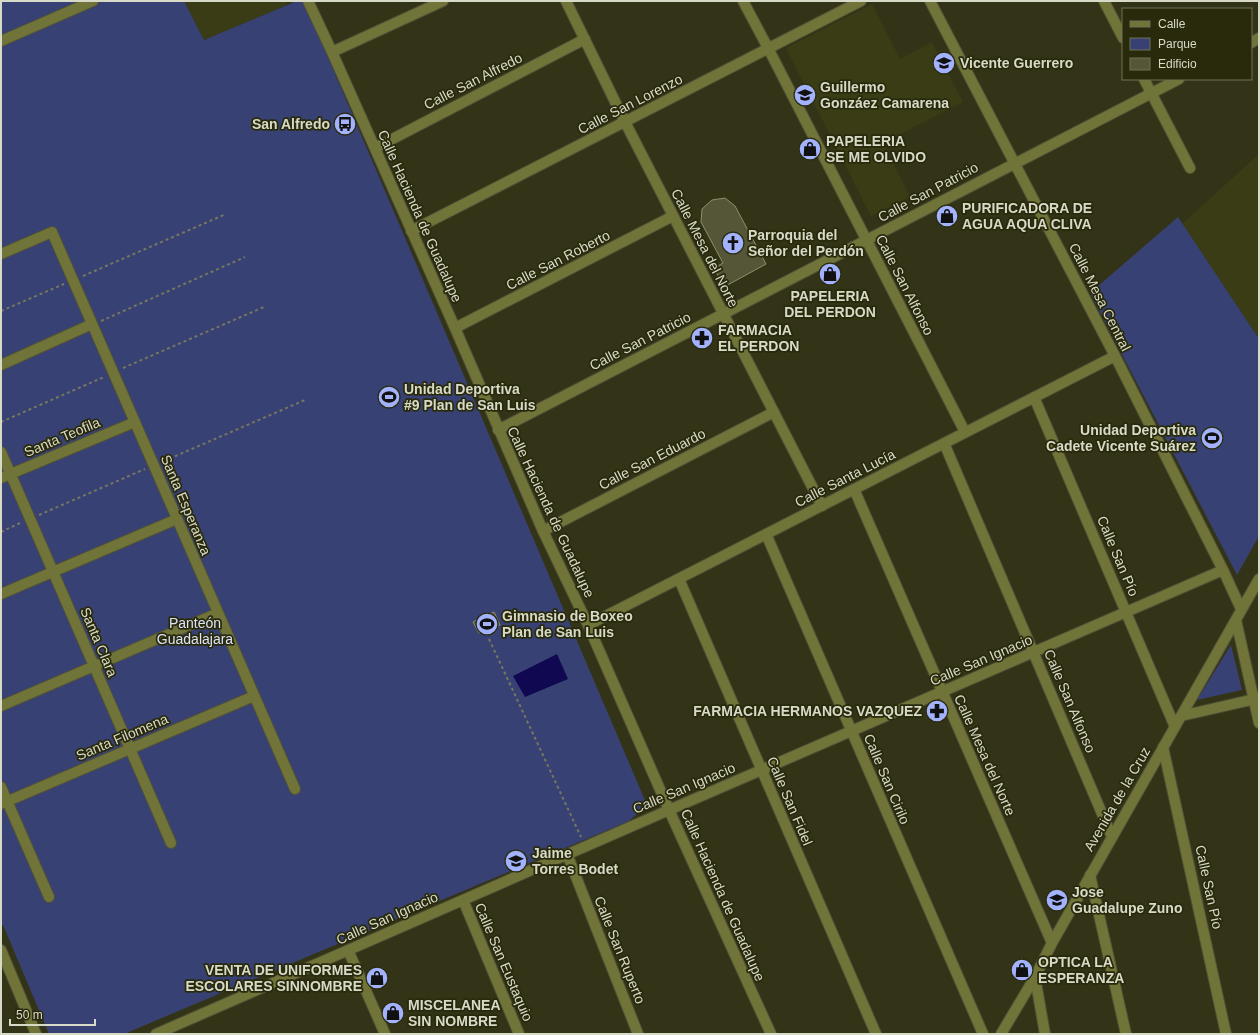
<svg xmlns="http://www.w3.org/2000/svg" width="1260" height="1035" font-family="Helvetica,sans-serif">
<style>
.built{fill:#3a3c15}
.green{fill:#384173}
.water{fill:#100952}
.building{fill:#545637;stroke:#8d8f6e}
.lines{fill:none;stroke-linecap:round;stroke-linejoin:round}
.minor-casing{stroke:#515237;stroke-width:12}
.path{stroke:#76775f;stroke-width:2;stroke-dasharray:3 3;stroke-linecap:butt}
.minor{stroke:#717439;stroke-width:10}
.labels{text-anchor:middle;stroke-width:3.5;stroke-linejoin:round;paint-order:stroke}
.poi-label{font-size:14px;font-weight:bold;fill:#d8dac8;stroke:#292a0c;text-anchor:start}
.street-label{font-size:14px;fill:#d8dac8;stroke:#292a0c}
.park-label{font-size:14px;fill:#dde3f9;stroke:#292a0c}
</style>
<rect width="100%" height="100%" fill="#333417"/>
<path class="built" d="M184 1H285L287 5 204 40Z
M872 4 900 59 932 42 963 102 883 143 910 197 871 216 786 48Z
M1259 154V339L1182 224Z"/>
<path class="green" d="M1 1H184L204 40 297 1H304L647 805 629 821 124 1034H49L3 925H1Z
M1178 217 1259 339V536L1237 575 1090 293Z
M1231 645 1242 690 1197 700Z"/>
<path class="water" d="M557 654 568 679 525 697 513 676Z"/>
<path class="building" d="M725 198 735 206 766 264 724 287 714 268 723 263 701 222 702 209 712 200Z
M494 612 500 625 479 633 473 622Z"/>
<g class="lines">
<g class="minor-casing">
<path id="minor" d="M308 1 332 52 455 328 543 531 588 625 669 810 771 1034
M566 1 625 122 822 506
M743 1 768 48 965 432
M930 1 1115 356 1223 570 1241 609
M1104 1 1123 38
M1 41 93 1
M1251 43 1259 38
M332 52 443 1
M1144 79 1190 168
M375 148 585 39
M411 231 861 1
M1 254 52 232 295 789
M455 328 673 216
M1 365 92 324
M1034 397 1175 727
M498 430C725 314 951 195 1179 79
M944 443 1112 837
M1 452 171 843
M1 478 135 422
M854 489 1052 943
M543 531 774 412
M766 534 983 1034
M679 579 876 1034
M1 594 177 519
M1236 620 1259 723
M588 625 1115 356
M1 706 218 613
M1181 716 1259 698
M1163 747 1226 1034
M1 787 49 897
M1 804 254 696
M567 854 638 1034
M1090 875 1126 1034
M463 900 519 1034
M1 950 36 1034
M348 950 385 1034
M1035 977 1045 1034
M156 1034 669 810 1223 570
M1001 1034 1035 977 1052 943 1259 579"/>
</g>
<path class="path" d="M83 276 226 214
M1 311 64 284
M101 321 245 257
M123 368 264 307
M1 422 104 377
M164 461 305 400
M39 515 145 469
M1 532 20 523
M489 639 581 837"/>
<use href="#minor" class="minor"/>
</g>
<defs>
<g id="school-disc" transform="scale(1.15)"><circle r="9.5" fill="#a2b2fd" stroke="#292a0c"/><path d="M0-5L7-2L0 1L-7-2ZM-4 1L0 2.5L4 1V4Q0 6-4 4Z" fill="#111"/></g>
<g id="bus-disc" transform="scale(1.15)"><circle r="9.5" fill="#a2b2fd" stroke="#292a0c"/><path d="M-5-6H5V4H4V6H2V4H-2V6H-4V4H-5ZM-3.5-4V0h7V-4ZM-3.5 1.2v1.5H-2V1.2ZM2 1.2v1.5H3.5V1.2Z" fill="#111"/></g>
<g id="shop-disc" transform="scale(1.15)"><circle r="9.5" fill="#a2b2fd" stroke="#292a0c"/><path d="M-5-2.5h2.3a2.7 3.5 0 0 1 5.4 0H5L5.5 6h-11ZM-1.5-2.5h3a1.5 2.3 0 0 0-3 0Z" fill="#111"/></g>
<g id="church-disc" transform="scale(1.15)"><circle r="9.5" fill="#a2b2fd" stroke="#292a0c"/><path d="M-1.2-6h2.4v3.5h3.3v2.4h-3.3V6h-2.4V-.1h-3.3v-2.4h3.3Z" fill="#111"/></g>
<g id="pharmacy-disc" transform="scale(1.15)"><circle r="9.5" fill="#a2b2fd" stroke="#292a0c"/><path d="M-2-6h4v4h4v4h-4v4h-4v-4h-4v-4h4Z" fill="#111"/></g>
<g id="stadium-disc" transform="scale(1.15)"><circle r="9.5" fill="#a2b2fd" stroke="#292a0c"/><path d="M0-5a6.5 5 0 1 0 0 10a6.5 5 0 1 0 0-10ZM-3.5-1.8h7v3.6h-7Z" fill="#111"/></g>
</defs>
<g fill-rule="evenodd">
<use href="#school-disc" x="944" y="63"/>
<use href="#school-disc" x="805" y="95"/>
<use href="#bus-disc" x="345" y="124"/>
<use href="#shop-disc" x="810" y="149"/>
<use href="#shop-disc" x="947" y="216"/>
<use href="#church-disc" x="733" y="243"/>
<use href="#shop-disc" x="830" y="274"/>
<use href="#pharmacy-disc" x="702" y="338"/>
<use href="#stadium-disc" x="389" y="397"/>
<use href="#stadium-disc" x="1212" y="438"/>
<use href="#stadium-disc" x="487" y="624"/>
<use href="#pharmacy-disc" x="937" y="711"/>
<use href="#school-disc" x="516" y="861"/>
<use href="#school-disc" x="1057" y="900"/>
<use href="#shop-disc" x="1022" y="970"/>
<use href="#shop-disc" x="377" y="978"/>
<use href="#shop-disc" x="393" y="1013"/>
</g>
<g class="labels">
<g class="poi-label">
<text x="960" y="68">Vicente Guerrero</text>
<text x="820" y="92">Guillermo<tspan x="820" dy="16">Gonzáez Camarena</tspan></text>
<text x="330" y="129" text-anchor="end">San Alfredo</text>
<text x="826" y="146">PAPELERIA<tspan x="826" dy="16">SE ME OLVIDO</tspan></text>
<text x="962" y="213">PURIFICADORA DE<tspan x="962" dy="16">AGUA AQUA CLIVA</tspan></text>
<text x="748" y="240">Parroquia del<tspan x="748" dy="16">Señor del Perdón</tspan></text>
<text x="830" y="301" text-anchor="middle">PAPELERIA<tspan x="830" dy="16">DEL PERDON</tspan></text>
<text x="718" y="335">FARMACIA<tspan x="718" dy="16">EL PERDON</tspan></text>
<text x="404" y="394">Unidad Deportiva<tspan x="404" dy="16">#9 Plan de San Luis</tspan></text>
<text x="1196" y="435" text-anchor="end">Unidad Deportiva<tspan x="1196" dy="16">Cadete Vicente Suárez</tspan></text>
<text x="502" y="621">Gimnasio de Boxeo<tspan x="502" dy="16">Plan de San Luis</tspan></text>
<text x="922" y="716" text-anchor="end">FARMACIA HERMANOS VAZQUEZ</text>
<text x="532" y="858">Jaime<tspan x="532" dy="16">Torres Bodet</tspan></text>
<text x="1072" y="897">Jose<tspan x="1072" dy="16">Guadalupe Zuno</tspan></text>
<text x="1038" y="967">OPTICA LA<tspan x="1038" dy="16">ESPERANZA</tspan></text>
<text x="362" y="975" text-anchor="end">VENTA DE UNIFORMES<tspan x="362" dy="16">ESCOLARES SINNOMBRE</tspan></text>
<text x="408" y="1010">MISCELANEA<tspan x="408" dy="16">SIN NOMBRE</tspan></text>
</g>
<g class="street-label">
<text transform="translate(473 81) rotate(-27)" y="5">Calle San Alfredo</text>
<text transform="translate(630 104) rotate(-27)" y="5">Calle San Lorenzo</text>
<text transform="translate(928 192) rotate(-28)" y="5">Calle San Patricio</text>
<text transform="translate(420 216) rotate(66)" y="5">Calle Hacienda de Guadalupe</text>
<text transform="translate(705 248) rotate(63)" y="5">Calle Mesa del Norte</text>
<text transform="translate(558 260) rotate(-27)" y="5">Calle San Roberto</text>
<text transform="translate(905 285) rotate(63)" y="5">Calle San Alfonso</text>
<text transform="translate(1100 297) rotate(63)" y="5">Calle Mesa Central</text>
<text transform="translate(640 341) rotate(-27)" y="5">Calle San Patricio</text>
<text transform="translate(62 437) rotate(-23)" y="5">Santa Teofila</text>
<text transform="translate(652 459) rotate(-27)" y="5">Calle San Eduardo</text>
<text transform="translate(845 478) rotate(-27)" y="5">Calle Santa Lucía</text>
<text transform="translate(186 505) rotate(67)" y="5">Santa Esperanza</text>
<text transform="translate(551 512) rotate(65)" y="5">Calle Hacienda de Guadalupe</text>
<text transform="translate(1118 556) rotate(67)" y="5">Calle San Pío</text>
<text transform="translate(99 642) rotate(67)" y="5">Santa Clara</text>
<text transform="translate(981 660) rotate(-23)" y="5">Calle San Ignacio</text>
<text transform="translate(1070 701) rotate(67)" y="5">Calle San Alfonso</text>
<text transform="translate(122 737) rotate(-23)" y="5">Santa Filomena</text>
<text transform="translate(985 755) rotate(66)" y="5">Calle Mesa del Norte</text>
<text transform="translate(887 779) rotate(67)" y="5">Calle San Cirilo</text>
<text transform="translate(684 788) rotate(-23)" y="5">Calle San Ignacio</text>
<text transform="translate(1117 799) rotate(-60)" y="5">Avenida de la Cruz</text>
<text transform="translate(790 801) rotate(67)" y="5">Calle San Fidel</text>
<text transform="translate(1209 887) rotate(78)" y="5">Calle San Pío</text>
<text transform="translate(723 895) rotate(66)" y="5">Calle Hacienda de Guadalupe</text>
<text transform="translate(387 918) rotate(-24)" y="5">Calle San Ignacio</text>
<text transform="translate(620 950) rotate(68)" y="5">Calle San Ruperto</text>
<text transform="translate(504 962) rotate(67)" y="5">Calle San Eustaquio</text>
</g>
<g class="park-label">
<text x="195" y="628">Panteón<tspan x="195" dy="16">Guadalajara</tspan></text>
</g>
</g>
<rect width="1260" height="1035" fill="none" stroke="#d8dac8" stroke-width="4"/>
<rect x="1122" y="8" width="130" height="72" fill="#292a0c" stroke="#6f7057"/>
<rect x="1130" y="21" width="20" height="6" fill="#717439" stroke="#6f7057"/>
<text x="1158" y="28" font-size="12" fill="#d8dac8">Calle</text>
<rect x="1130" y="38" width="20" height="12" fill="#384173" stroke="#6f7057"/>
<text x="1158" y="48" font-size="12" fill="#d8dac8">Parque</text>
<rect x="1130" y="58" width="20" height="12" fill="#545637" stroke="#6f7057"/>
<text x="1158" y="68" font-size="12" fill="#d8dac8">Edificio</text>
<path d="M10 1019v6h85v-6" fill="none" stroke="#d8dac8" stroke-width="2"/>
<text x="16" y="1019" font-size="12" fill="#d8dac8" stroke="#292a0c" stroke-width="3" paint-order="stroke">50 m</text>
</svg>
